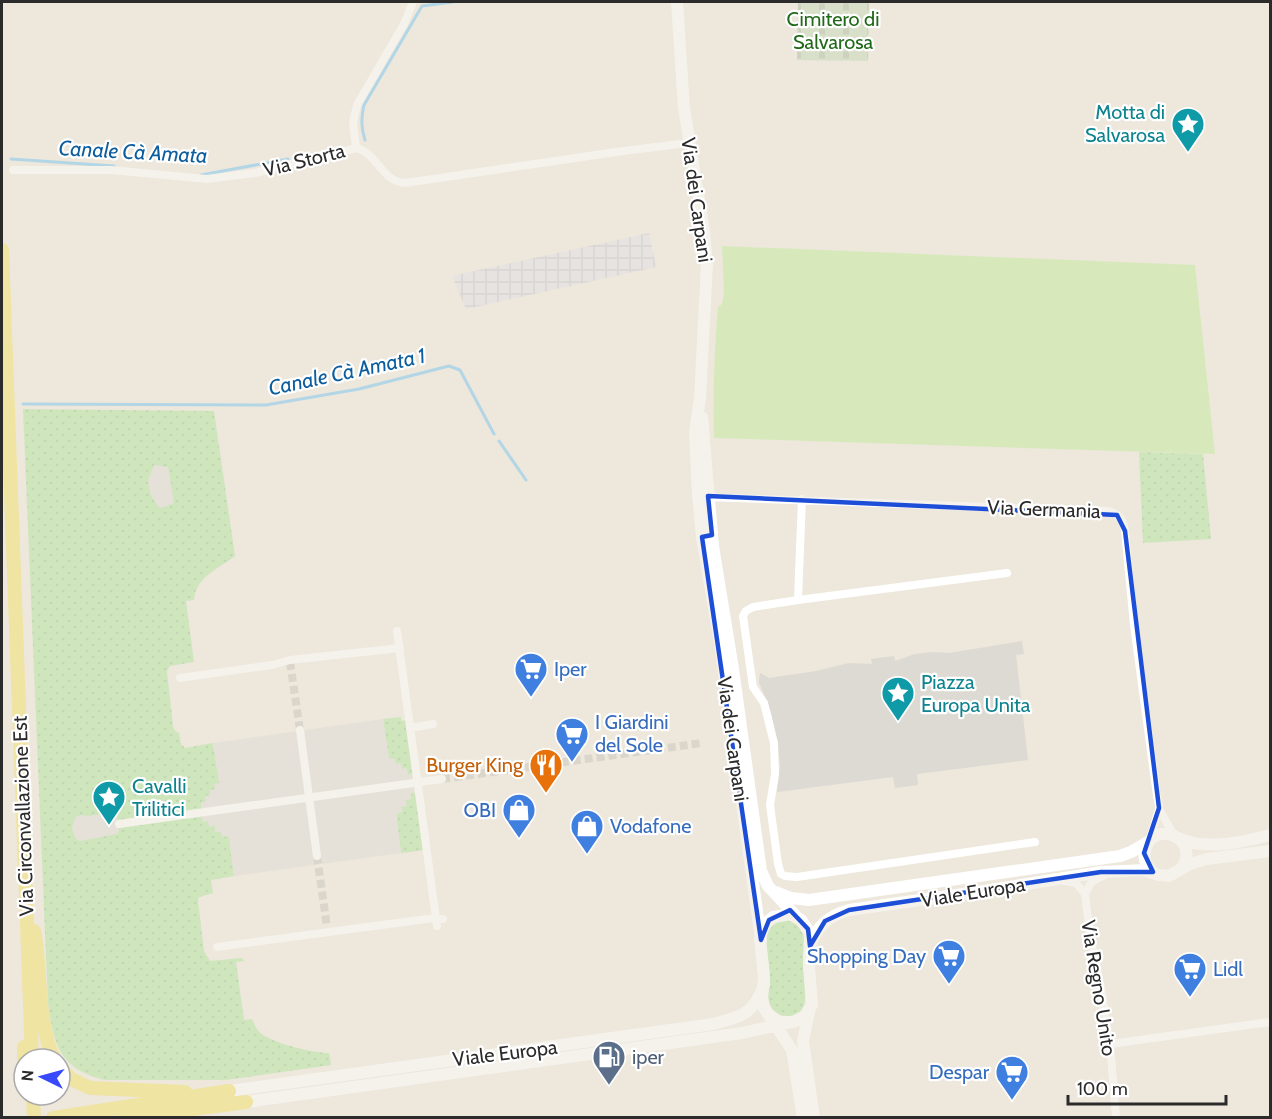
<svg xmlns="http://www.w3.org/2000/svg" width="1272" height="1119" font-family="Cabin,sans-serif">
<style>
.industrial{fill:url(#industrial-grid)}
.grass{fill:url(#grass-dots)}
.cemetery{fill:url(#cemetery-stones)}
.pitch{fill:#bdec93}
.plaza{fill:#dddad3}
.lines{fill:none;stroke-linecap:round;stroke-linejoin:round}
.stream{stroke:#6dc1f1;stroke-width:3}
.street-tunnel{stroke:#c6c1b9;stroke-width:8;stroke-dasharray:8 4;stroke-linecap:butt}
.street{stroke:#fff;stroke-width:8}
.secondary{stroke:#fff;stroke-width:12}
.primary{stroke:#f3df5b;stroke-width:14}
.marked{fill:none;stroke:#1d4ed8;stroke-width:4.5;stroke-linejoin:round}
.labels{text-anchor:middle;stroke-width:4.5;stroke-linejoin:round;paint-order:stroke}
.park-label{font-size:20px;fill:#216919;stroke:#fff}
.culture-label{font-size:20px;fill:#0d838f;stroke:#fff;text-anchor:start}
.street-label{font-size:20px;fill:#2b2b2b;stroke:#fff}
.shop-label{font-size:20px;fill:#366cbe;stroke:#fff;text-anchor:start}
.food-label{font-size:20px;fill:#c56008;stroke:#fff;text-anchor:end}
.service-label{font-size:20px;fill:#4e5e75;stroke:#fff;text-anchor:start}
.water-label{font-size:21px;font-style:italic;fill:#0b5d9e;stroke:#fff}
</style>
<defs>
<pattern id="industrial-grid" width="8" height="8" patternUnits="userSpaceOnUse" patternTransform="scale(1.5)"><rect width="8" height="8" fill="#e0dde5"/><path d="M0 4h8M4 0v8" fill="none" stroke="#c0bec5"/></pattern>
<pattern id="grass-dots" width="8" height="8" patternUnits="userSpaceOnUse" patternTransform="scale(1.5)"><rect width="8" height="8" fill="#aae498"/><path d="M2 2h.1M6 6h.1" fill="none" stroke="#92c483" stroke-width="1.8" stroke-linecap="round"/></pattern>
<pattern id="cemetery-stones" width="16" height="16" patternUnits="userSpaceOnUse" patternTransform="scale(1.5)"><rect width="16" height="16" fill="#c1d7b3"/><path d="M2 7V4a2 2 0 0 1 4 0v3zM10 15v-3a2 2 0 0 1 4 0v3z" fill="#a6b99a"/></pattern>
</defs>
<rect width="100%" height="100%" fill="#ede7dc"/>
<path class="industrial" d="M649 233 656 267 466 309 452 276Z"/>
<path class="grass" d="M23 409 214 411 235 556C219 568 195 578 194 600L186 601 194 662 170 666 167 671 173 726 175 731 179 733 181 744 185 748 213 743 220 783 206 802 201 803 203 821H208L229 836 234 876 211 880 213 893 199 897 198 901 204 951 210 961 242 958 244 961 236 962 244 1020 252 1019C255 1026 257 1031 263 1035 277 1044 313 1053 329 1053L331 1065 226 1080H104C59 1068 54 1045 48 1004Z
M1139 452 1203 454 1211 539 1143 543Z
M401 717V721L407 720 414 774 408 775 389 760 383 719Z
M416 792 425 850 401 853 396 813 402 812 401 807 411 793Z
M786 920C793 922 800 926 803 934 806 942 803 953 803 962 803 979 815 1016 787 1016 778 1016 772 1010 769 1003 767 995 770 987 770 979 770 967 764 944 768 933 771 924 778 922 786 920Z"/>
<path class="cemetery" d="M798 2H869L868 61 797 60Z"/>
<path class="pitch" d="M722 246 1195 265 1215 454 714 438C713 394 714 351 718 307L722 304 724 292Z"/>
<path class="plaza" d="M154 465 168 467 174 503 164 507 159 508 151 495 149 488 148 481Z
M1022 641 1024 654 1016 655 1028 760 917 774 918 785 895 788 893 777 777 792 780 766 777 743 771 712 759 682 760 673 769 678 816 671 849 663 872 664 871 659 894 656 895 661 915 654 933 652 949 653Z
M383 719 389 759H395L396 764 401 763 402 769 407 768 408 775 414 774 416 792 411 793 412 799 406 800 407 806 401 807 402 812 396 814 401 853 234 876 229 836 222 837 221 832H215V826L209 827 208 821 203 822 201 802H206L205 796 210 795V790L215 789 214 784 219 783 213 743Z
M113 813 116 815 119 824V830L117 834 80 841 76 839 72 829 75 817 82 815 88 816Z"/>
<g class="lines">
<path class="stream" d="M365 140C361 127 361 118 364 105L422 6 453 2
M11 159 114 166
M201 175 288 159
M23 404 266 405 359 389 449 366 460 370 494 434
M499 441 526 480"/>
<path class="street-tunnel" d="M290 662 300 730
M442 779 702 743
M317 856 327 927"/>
<path class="street" d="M356 148 353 122 357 105 404 24 413 2
M13 170H111L207 179 255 173 357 148C378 154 381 181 405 183L623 151 688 143
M704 497 1107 511C1119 513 1123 520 1125 531L1134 625 1157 796 1160 811 1174 835
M802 499 798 600 1007 573
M798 600 753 607 746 611 743 616 753 687 764 703 774 743 775 774 770 805 778 864 781 874 785 876 797 877 1035 842
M397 631 437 926
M180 678 272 665 290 660 400 648
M410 728 433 724
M300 730 317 856
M119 824 442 779
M1150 839 1159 809
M1065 881 1076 883 1085 894 1090 935 1102 993 1111 1056 1116 1118
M1085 894 1092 881 1105 875
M217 947 434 918 443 919
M1110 1044 1270 1022"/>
<path class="secondary" d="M677 2 684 108 704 231 707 264 700 398 695 432 698 495 702 537 720 644 761 940
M702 417 713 546 733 669 761 871 768 886 796 916
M1178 838C1206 851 1242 842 1270 835
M1153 872C1147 867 1143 860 1145 851 1151 818 1203 837 1181 869
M776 892 791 898 809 900 1120 856 1131 852 1148 842
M810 946C817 926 828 916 849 910L985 891 1101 872 1144 870 1159 875 1169 876 1190 864 1207 859 1270 851
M809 1012 803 1041 814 1118
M769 1015 779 1022H793L805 1016 812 1005 809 965 810 933 801 920 791 914 773 917 766 923 762 931 760 939 764 977 762 998 764 1008 792 1050 803 1118
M229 1091 713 1024C741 1017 754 1014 764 985
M246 1102 742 1033 787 1023"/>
<path class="primary" d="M2 250 32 1059
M34 931C42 973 36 1019 54 1059
M24 1047V1077
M60 1068 71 1079 90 1088 185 1092
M33 1095 34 1118
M53 1118 229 1091
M125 1118 246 1102"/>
</g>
<path d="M0 0H1272V1119H0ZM708 496 1117 515 1125 531 1159 808 1144 853 1153 872H1101L849 910 825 921 810 946 808 929 790 910 769 920 761 940 702 537 712 535Z" fill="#ede7dc" fill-opacity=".55" fill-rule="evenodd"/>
<path class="marked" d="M708 496 1117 515 1125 531 1159 808 1144 853 1153 872H1101L849 910 825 921 810 946 808 929 790 910 769 920 761 940 702 537 712 535Z"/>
<defs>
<g id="sight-pin" transform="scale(1.725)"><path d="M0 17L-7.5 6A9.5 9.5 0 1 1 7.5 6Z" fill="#0f9aa8" stroke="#fff"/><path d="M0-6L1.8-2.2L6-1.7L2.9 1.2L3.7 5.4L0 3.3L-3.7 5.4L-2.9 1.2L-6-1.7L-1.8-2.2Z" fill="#fff"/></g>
<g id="supermarket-pin" transform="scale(1.725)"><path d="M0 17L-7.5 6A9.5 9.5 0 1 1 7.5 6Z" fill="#3f7fe0" stroke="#fff"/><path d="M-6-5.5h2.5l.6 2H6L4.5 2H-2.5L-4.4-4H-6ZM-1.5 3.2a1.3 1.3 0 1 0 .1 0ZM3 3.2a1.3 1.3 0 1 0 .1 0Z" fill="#fff"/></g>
<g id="restaurant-pin" transform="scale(1.725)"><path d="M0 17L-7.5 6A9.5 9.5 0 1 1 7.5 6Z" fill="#e8710a" stroke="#fff"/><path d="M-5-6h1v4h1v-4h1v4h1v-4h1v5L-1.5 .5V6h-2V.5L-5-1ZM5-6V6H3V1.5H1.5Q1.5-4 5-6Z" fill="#fff"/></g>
<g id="shop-pin" transform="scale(1.725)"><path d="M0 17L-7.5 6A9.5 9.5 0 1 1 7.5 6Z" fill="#3f7fe0" stroke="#fff"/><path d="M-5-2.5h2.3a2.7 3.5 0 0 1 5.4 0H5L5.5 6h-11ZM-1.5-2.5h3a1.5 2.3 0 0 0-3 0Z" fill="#fff"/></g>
<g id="fuel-pin" transform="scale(1.725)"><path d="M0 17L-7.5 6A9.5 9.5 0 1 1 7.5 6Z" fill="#5c6f8a" stroke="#fff"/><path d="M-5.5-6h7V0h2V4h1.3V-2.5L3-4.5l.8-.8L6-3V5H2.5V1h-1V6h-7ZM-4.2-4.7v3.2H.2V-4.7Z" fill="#fff"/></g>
</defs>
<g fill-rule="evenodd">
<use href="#sight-pin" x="1188" y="124"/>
<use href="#supermarket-pin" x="531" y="669"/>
<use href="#sight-pin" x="898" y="693"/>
<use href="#supermarket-pin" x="572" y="734"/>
<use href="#restaurant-pin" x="546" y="765"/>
<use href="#sight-pin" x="109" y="797"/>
<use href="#shop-pin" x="519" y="810"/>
<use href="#shop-pin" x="587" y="826"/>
<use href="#supermarket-pin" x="949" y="956"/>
<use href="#supermarket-pin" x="1190" y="969"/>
<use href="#fuel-pin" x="609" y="1057"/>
<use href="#supermarket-pin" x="1012" y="1072"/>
</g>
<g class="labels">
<g class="park-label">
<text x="833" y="26">Cimitero di<tspan x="833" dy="23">Salvarosa</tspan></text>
</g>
<g class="culture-label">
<text x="1165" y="119" text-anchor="end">Motta di<tspan x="1165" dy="23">Salvarosa</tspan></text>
<text x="921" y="689">Piazza<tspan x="921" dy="23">Europa Unita</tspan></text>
<text x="132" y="793">Cavalli<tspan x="132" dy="23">Trilitici</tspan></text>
</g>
<g class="street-label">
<text transform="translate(304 160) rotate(-14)" y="7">Via Storta</text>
<text transform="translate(697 200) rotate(82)" y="7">Via dei Carpani</text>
<text transform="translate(1044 509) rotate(2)" y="7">Via Germania</text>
<text transform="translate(733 739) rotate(82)" y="7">Via dei Carpani</text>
<text transform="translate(23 816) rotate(-92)" y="7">Via Circonvallazione Est</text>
<text transform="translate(973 892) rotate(-9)" y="7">Viale Europa</text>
<text transform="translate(1099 988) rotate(81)" y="7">Via Regno Unito</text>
<text transform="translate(505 1053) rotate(-7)" y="7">Viale Europa</text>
</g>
<g class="shop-label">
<text x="554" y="676">Iper</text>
<text x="595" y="729">I Giardini<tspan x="595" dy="23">del Sole</tspan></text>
<text x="496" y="817" text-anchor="end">OBI</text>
<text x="610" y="833">Vodafone</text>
<text x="926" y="963" text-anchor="end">Shopping Day</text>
<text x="1213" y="976">Lidl</text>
<text x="989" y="1079" text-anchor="end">Despar</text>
</g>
<g class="food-label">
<text x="523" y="772">Burger King</text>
</g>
<g class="service-label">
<text x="632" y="1064">iper</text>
</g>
<g class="water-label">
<text transform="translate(133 152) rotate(3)" y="7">Canale Cà Amata</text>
<text transform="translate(347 372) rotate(-12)" y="7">Canale Cà Amata 1</text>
</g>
</g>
<rect width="1272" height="1119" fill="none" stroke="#2b2b2b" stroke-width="6"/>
<g transform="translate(42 1077) rotate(275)"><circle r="28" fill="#ffffff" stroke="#aaaaaa" stroke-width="1.5"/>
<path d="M0-4.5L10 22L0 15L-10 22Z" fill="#394afd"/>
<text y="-9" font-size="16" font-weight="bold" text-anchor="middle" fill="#2b2b2b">N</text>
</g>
<path d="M1068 1095v9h158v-9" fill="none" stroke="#2b2b2b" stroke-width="3"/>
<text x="1077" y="1095" font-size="18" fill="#2b2b2b" stroke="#ffffff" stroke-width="4.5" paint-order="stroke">100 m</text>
</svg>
